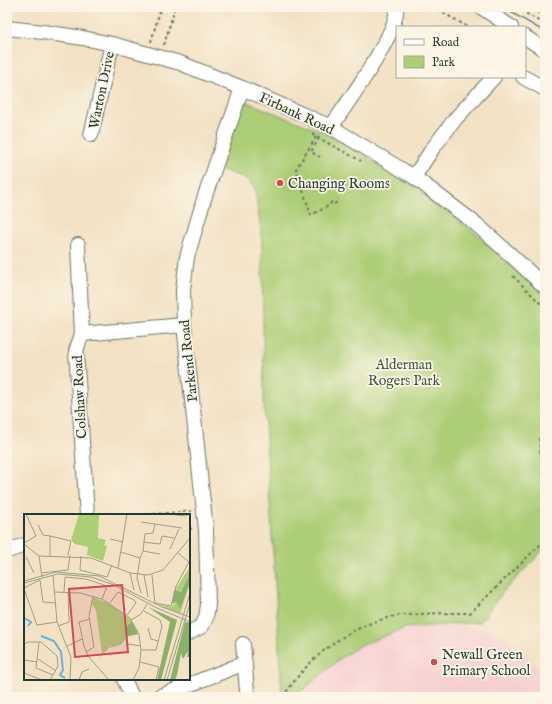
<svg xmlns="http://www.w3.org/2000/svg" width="552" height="704" font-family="'IM FELL English',serif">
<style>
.built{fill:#f7cfd2}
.green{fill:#acce76;stroke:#668655}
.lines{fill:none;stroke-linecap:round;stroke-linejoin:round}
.minor-casing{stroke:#697666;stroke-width:16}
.path{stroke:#697666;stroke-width:2;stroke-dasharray:3 3;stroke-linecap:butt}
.minor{stroke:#fff;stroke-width:14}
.tram{stroke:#1f3d34;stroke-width:1}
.poi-dot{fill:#d1495b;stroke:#fcf5e5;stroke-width:1.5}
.labels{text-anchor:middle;stroke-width:3.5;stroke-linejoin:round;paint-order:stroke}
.street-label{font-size:14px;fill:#1f3d34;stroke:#fcf5e5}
.poi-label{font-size:14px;fill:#1f3d34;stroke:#fcf5e5;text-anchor:start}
.park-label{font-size:14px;fill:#3b5a41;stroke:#fcf5e5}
.inset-river{fill:none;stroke:#64b3de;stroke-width:2}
.inset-road{fill:none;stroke:#9e9f8a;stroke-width:1}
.view{fill:#d1495b;fill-opacity:0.15;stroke:#d1495b;stroke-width:2}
.inset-edge{fill:none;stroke:#1f3d34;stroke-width:2}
</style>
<rect width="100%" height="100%" fill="#fcf5e5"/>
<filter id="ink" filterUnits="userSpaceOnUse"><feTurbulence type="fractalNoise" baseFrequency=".025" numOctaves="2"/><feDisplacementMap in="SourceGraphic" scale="8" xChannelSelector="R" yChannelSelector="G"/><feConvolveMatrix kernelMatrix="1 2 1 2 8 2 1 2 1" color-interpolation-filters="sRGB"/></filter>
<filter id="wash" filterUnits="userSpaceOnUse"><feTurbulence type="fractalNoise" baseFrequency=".012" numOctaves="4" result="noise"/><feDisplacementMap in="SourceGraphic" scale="16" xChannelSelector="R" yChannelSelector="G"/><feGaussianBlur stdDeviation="0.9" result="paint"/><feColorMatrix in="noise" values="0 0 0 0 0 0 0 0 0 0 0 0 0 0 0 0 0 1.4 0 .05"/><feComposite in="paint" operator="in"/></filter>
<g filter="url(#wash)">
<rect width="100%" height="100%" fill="#f2e1c3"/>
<path class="built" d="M462 625 479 628 498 634 515 647 533 663 545 677V697H295L338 660 359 646 382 636 408 629Z"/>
<path class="green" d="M244 101 328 134 412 185 479 236 545 296V548L503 592 480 622 405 628 359 646 338 660 295 697H279L282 695 264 405 262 238 255 189 247 179 220 169Z"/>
</g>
<g filter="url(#ink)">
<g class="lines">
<g class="minor-casing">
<path id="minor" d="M481 7 511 27
M7 28 43 32 83 38 112 44 180 63 242 88 331 127 414 177 476 224 513 257 545 287
M525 37 545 50
M523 77 545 89
M331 127C346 105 401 29 396 7
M91 135 112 44
M414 177 433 148 456 118 494 77
M78 245 82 334
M87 515 76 351 82 334 184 325
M7 551 25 545
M189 633 202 626 206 618 208 605 206 530 184 325 183 290 187 257 204 199 242 88
M243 644 247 691
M124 679 132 697
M158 697 245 663"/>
</g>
<path class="path" d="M433 7 468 27
M516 7 545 25
M541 7 545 10
M151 42 161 7
M164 45 175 7
M314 134 313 135 361 161
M316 137 296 169 311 215 325 208 332 202 335 204 338 199
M319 138 311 152 320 157
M513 276 545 308
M545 436 539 439 545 491
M141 515 193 511
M189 529 194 528
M283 697C308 658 345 628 391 617 397 615 403 615 409 615 429 613 450 613 470 613L545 540"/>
<use href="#minor" class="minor"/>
<path class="tram" d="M502 7 545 32
M529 7 545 16"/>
</g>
</g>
<g class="poi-dot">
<circle cx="280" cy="183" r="4"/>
<circle cx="434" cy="662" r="4"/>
</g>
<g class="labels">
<g class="street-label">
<text transform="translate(101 90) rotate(-78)" y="5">Warton Drive</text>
<text transform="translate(297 113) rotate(25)" y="5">Firbank Road</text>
<text transform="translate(188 361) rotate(-96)" y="5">Parkend Road</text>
<text transform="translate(79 397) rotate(-93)" y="5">Colshaw Road</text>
</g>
<g class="poi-label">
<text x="288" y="188">Changing Rooms</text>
<text x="442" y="659">Newall Green<tspan x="442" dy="16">Primary School</tspan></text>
</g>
<g class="park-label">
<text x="404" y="369">Alderman<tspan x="404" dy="16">Rogers Park</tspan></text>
</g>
</g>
<g transform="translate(24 514)">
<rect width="166" height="166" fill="#f2e1c3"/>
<path d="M55 0 75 1 74 24 82 26 80 31 83 32 79 47 63 41 64 33 51 30 47 26ZM166 53V60L157 78 151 76ZM166 69 156 100 133 90 147 93 152 88 156 95ZM69 83 86 90 107 106 114 120 103 123 97 131 85 134 73 146 78 140 72 96 68 90Z" fill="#acce76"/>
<path d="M166 60V69L156 95 152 88 148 90 150 76 157 78ZM124 93 153 106 137 166H133L146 108ZM108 108 114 120 103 122 101 113ZM161 108 166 109V143H163L164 137 159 145 157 139 153 161 151 166H146Z" fill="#89b167"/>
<path class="inset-river" d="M0 104 7 108 4 112M17 122 30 127 37 138 39 156 36 161 41 164"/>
<path class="inset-road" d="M144 0 161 2 166 0M117 8 158 14M14 11 19 21 26 22M86 25 99 28M119 28 136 30 138 22 150 24M0 29 12 22 2 0M0 30 15 42 67 44 106 59 124 61 139 56 166 24M146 35 155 15M119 37 136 40M97 38 116 44M15 42 18 63M26 42V22L47 27 44 41M57 42 56 56 83 63 88 51M2 43 10 59M116 44 119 37 121 20 129 19 131 10M116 44 113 64 117 79M94 54 103 0M17 59 44 56 46 41M106 59 110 76M29 61 33 108 47 143 46 166M120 61 124 83M128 61 131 90M0 67 32 58 75 62 138 93 166 103M0 69 34 60 67 63 90 71 133 94 166 108M0 74 16 66 19 88 31 89M0 75 13 111 33 108M30 78 56 79 78 85 106 104 115 120 117 136 115 154 109 166M40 78 41 63 62 65 83 72 78 85M86 89 94 78 110 86 112 89 103 101M131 89 147 92 152 72 165 48 154 39M66 105 55 108 60 132 64 142 85 166M107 106 117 100 123 90M34 112 45 108 44 78M124 114 127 125 134 127M15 128 12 154 29 161M104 130 117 132M0 131 3 128H17L33 142 34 152 26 166M43 132 58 125M117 136H132L138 112 136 106 120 97M62 138 70 133 65 102 69 82M14 145 32 157M0 146 13 148M116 148 135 153 132 166M0 159 18 166M55 166 58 158 65 155M140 166 166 79M143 166 166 89"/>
<path class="view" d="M98 71 104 138 51 143 45 75Z"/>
<rect width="166" height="166" class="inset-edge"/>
</g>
<rect width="552" height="704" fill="none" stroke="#fcf5e5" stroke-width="24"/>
<rect x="396" y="26" width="130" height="52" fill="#fcf5e5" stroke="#a4ab9e"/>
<rect x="404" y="39" width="20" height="6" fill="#ffffff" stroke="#a4ab9e"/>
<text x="432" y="46" font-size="12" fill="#1f3d34">Road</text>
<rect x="404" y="56" width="20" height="12" fill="#acce76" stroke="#a4ab9e"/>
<text x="432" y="66" font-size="12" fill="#1f3d34">Park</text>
</svg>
